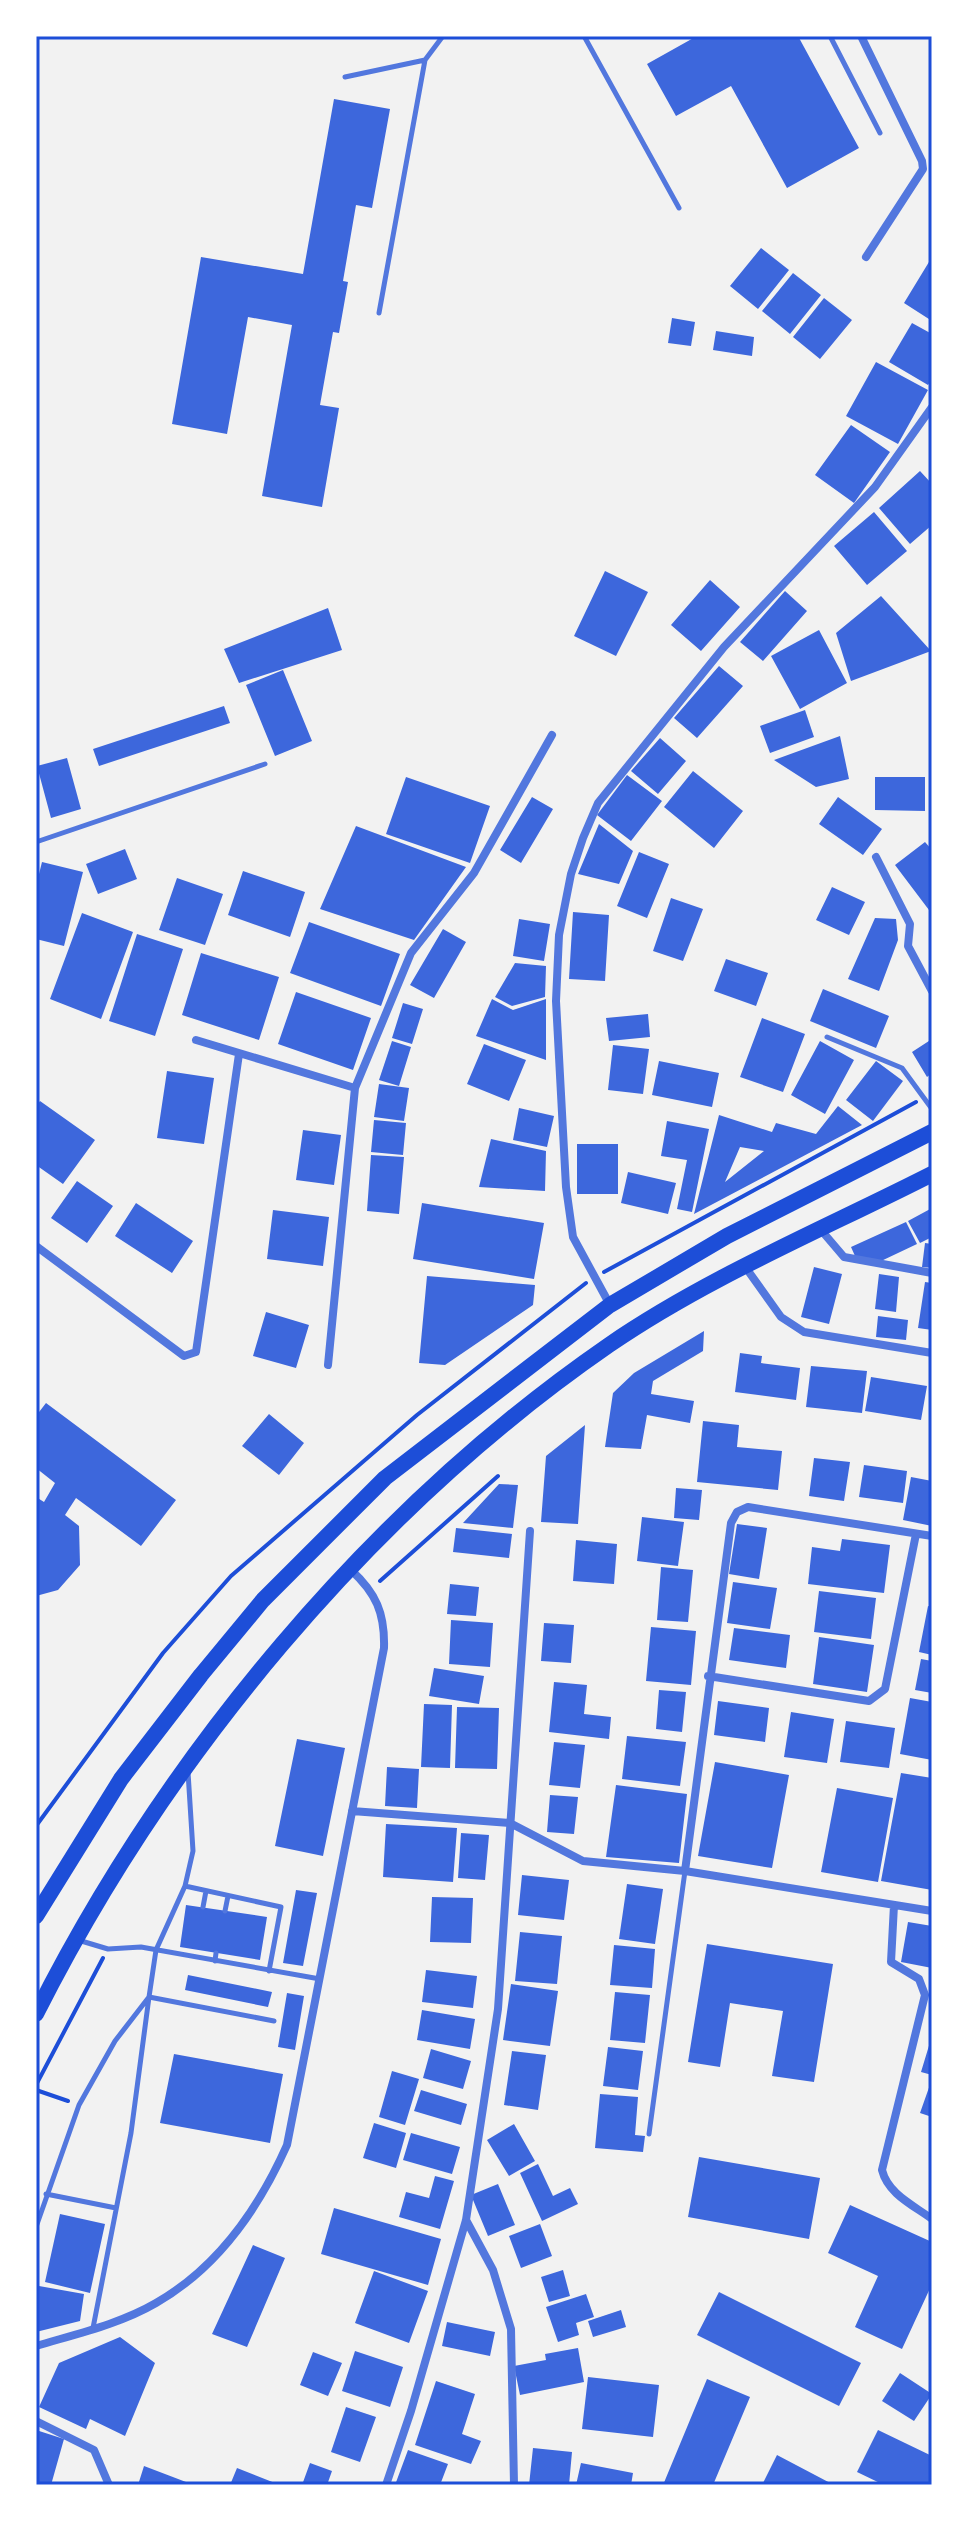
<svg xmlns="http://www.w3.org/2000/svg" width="968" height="2521" font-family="'PT Sans',sans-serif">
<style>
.building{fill:#3d67dc;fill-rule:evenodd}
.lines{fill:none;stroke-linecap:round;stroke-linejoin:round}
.path{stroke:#1d4ed8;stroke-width:4}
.service{stroke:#5277de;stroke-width:5}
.minor{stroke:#5277de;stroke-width:8}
.primary{stroke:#1d4ed8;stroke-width:16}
.neatline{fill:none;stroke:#1d4ed8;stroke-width:3}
</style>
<rect width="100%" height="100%" fill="#f2f2f2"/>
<path class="building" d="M697 36H798L859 148 787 188 731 86 676 116 647 64Z
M334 99 390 109 372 208 356 205 343 281 348 282 339 333 333 332 320 405 339 408 322 507 262 496 292 325 248 317 227 434 172 424 201 257 303 274Z
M761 248 789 270 758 309 730 286Z
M932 257V321L904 303Z
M793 273 821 295 790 334 762 311Z
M824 298 852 320 820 359 793 337Z
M672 318 695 322 691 346 668 343Z
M912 323 932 334V379L928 385 889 362Z
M716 331 754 337 752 356 713 350Z
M876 362 928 390 898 444 846 416Z
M851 425 890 452 854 503 815 475Z
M920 471 932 484V525L910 544 879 508Z
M874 512 907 551 867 585 834 546Z
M605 571 648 592 616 656 574 636Z
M710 580 740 607 701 651 671 625Z
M785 591 807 611 763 661 740 642Z
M881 596 931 651 851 681 836 633Z
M328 608 342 650 239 683 224 649Z
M819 630 847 683 800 709 771 656Z
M719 666 743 686 697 738 674 718Z
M283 670 312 741 275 756 246 685Z
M224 706 230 723 99 766 93 749Z
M805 710 814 737 770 753 760 726Z
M840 736 849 779 816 787 774 760Z
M660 738 686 761 658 794 631 771Z
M67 758 81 809 51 818 37 766Z
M693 771 743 811 714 848 664 807Z
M627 775 662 801 631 841 597 815Z
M406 777 490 806 470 863 386 834Z
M875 777H925V811L875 810Z
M532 797 553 809 521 863 500 850Z
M838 797 882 829 863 855 819 824Z
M599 824 633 851 619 884 578 874Z
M356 826 466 867 414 940 320 909Z
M925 842 932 850V914L895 865Z
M125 849 137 879 98 894 86 864Z
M639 852 669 864 647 918 617 906Z
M42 862 83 872 64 946 36 939V886Z
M243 871 305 892 290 937 228 915Z
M177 878 223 894 205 945 159 930Z
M832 887 865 902 849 935 816 920Z
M671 898 703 909 683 961 653 951Z
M573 912 609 915 605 981 569 979Z
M82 913 133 932 101 1019 50 999Z
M875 918 896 919 898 940 879 991 848 979Z
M519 919 550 924 544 961 513 956Z
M309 922 400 954 381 1006 290 973Z
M443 929 466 942 434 998 410 985Z
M137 934 183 949 155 1036 109 1021Z
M201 953 279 977 259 1040 182 1015Z
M726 959 768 973 756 1006 714 991Z
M515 963 546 966 545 997 512 1006 495 997Z
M823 989 889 1016 876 1048 810 1021Z
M296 992 371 1018 353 1070 278 1044Z
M492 999 513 1010 546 999V1060L476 1036Z
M403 1003 423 1009 412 1044 392 1038Z
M648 1014 650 1037 609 1041 606 1018Z
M762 1018 805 1034 783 1092 740 1077Z
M932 1039V1073L927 1077 912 1052Z
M392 1041 411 1047 399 1086 379 1080Z
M820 1041 854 1060 825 1114 791 1095Z
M484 1044 526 1060 509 1101 467 1084Z
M613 1045 649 1049 643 1094 608 1090Z
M659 1061 719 1073 712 1107 652 1095Z
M876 1061 903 1081 873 1121 846 1100Z
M167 1071 214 1078 204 1144 157 1138Z
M379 1084 409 1088 404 1121 374 1117Z
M40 1101 95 1140 63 1184 36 1165V1107Z
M838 1106 862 1125 694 1214 719 1115 772 1132 776 1123 816 1134ZM740 1147 764 1151 725 1182Z
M519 1108 554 1116 547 1147 513 1140Z
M374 1120 406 1123 403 1155 371 1152Z
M667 1121 709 1129 692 1212 677 1209 687 1160 661 1156Z
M303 1130 341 1135 334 1185 296 1180Z
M491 1139 546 1151 545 1191 479 1187Z
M577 1144H618V1194H577Z
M371 1155 404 1157 399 1214 367 1211Z
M628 1172 676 1183 668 1214 621 1203Z
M77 1181 113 1206 87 1243 51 1218Z
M136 1203 193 1241 172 1273 115 1236Z
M422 1203 544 1223 534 1279 413 1259Z
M932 1208V1237L920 1243 908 1221Z
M273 1210 329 1217 323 1266 267 1259Z
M906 1222 917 1244 879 1262 855 1256 851 1247Z
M925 1243 932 1244V1268L922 1267Z
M814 1267 842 1274 829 1324 801 1317Z
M879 1274 899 1277 896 1312 875 1309Z
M427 1276 535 1285 533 1305 445 1365 419 1363Z
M925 1282 932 1283V1330L918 1328Z
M266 1312 309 1325 296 1368 253 1356Z
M878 1316 908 1320 906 1340 876 1337Z
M704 1331 703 1351 653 1381 651 1394 694 1401 690 1423 647 1415 641 1449 605 1447 613 1393 634 1373Z
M740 1353 762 1356 761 1363 800 1368 796 1400 735 1392Z
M811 1366 867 1371 862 1413 806 1407Z
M871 1377 927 1386 921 1420 865 1411Z
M46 1403 176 1500 141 1546 76 1498 65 1515 79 1526 80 1565 58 1590 36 1596V1497L44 1502 55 1483 36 1468V1416Z
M269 1414 304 1443 279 1475 242 1446Z
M703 1421 739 1425 737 1447 782 1451 778 1490 697 1482Z
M585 1425 578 1524 541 1522 546 1456Z
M814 1458 850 1462 844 1501 809 1496Z
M864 1465 907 1471 903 1503 859 1497Z
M911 1477 932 1481V1526L903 1520Z
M499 1484 518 1485 513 1528 463 1523Z
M676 1488 702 1490 699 1520 674 1518Z
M642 1517 684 1522 678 1566 637 1561Z
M737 1524 767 1528 759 1579 729 1574Z
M456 1528 512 1534 509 1558 453 1552Z
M842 1539 890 1545 884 1593 808 1584 812 1547 840 1551Z
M576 1540 617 1544 614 1584 573 1581Z
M661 1567 693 1570 688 1622 657 1620Z
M733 1582 777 1588 770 1629 727 1623Z
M450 1584 479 1587 476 1616 447 1614Z
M819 1591 876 1598 871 1639 814 1632Z
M928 1606 932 1607V1655L919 1652Z
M451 1620 493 1623 490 1667 449 1664Z
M544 1623 574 1625 571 1663 541 1661Z
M651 1627 696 1631 691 1685 646 1681Z
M734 1628 790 1635 786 1668 729 1660Z
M819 1637 874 1645 867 1692 813 1684Z
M921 1659 932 1661V1693L915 1690Z
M434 1668 484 1676 479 1704 429 1696Z
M554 1682 587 1685 584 1714 611 1717 609 1739 549 1732Z
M659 1690 686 1692 682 1732 656 1729Z
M910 1698 932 1702V1760L900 1754Z
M718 1701 769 1708 765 1742 714 1735Z
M424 1704 452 1705 450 1768 421 1767Z
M457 1707 499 1708 497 1769 455 1768Z
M791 1712 834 1719 827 1763 784 1757Z
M846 1721 895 1728 889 1768 840 1762Z
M627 1736 686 1742 680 1786 622 1779Z
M297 1739 345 1748 323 1856 275 1846Z
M554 1742 585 1745 580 1788 549 1785Z
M715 1762 789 1775 772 1868 698 1856Z
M387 1767 419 1769 417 1808 385 1806Z
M901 1773 932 1778V1890L881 1881Z
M616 1785 687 1794 679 1863 606 1857Z
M837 1788 893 1798 878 1882 821 1872Z
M550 1795 578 1797 574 1834 547 1832Z
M386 1824 457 1828 453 1882 383 1877Z
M461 1833 489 1835 485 1880 458 1878Z
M522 1875 569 1880 564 1920 518 1915Z
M627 1884 663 1889 655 1944 619 1939Z
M296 1890 317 1893 303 1966 283 1963Z
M432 1897 473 1898 471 1943 430 1942Z
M186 1905 267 1917 260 1960 180 1947Z
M908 1922 932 1926V1968L901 1962Z
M520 1932 562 1936 557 1984 515 1981Z
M707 1944 833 1964 814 2082 772 2076 783 2011 730 2003 720 2067 688 2062Z
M614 1945 655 1949 652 1988 610 1985Z
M426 1970 477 1976 473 2008 422 2002Z
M188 1975 272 1992 268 2007 185 1990Z
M511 1984 558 1991 550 2046 503 2040Z
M615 1992 650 1995 645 2043 610 2040Z
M287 1993 304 1996 295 2050 278 2047Z
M422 2010 475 2019 470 2049 417 2040Z
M931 2039H932V2075L921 2072Z
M608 2047 643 2051 638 2090 603 2086Z
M431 2049 471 2061 463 2089 423 2078Z
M512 2051 546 2055 538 2110 504 2105Z
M174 2054 283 2074 270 2143 160 2123Z
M392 2071 419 2079 405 2125 379 2117Z
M932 2079V2117L920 2113Z
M421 2090 467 2104 461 2125 414 2111Z
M600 2094 638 2097 635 2135 645 2136 643 2152 595 2148Z
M374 2123 406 2133 396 2168 363 2158Z
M514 2124 535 2161 509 2176 487 2140Z
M411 2133 460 2147 452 2174 403 2160Z
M699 2157 820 2178 809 2239 688 2217Z
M538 2164 553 2196 570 2188 578 2204 542 2221 520 2173Z
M435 2176 454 2181 440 2229 399 2217 406 2192 429 2198Z
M498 2184 515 2225 488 2236 471 2195Z
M850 2205 932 2242V2284L902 2349 855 2327 878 2276 828 2253Z
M334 2208 441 2239 428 2285 321 2254Z
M60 2214 105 2224 90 2293 45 2282Z
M540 2224 552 2256 521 2268 509 2236Z
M253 2245 285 2258 247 2347 212 2334Z
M563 2270 570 2296 549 2302 541 2277Z
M374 2271 428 2291 409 2343 355 2323Z
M39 2286 84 2294 80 2321 36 2332Z
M719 2292 861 2363 839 2406 697 2335Z
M586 2294 594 2317 576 2323 579 2335 558 2342 546 2307Z
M621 2310 626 2327 593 2337 588 2321Z
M447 2322 495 2332 490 2356 442 2346Z
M120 2337 155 2363 125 2436 90 2419 86 2429 39 2407 59 2363Z
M578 2348 584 2382 520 2395 514 2366 546 2360 545 2354Z
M355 2351 403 2367 390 2407 342 2391Z
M313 2352 342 2363 328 2396 300 2385Z
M900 2373 932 2394 914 2421 882 2401Z
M588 2377 659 2385 653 2437 582 2429Z
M707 2379 750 2397 713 2485H663Z
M436 2381 475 2394 462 2434 481 2441 471 2464 415 2445Z
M346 2407 376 2417 360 2462 331 2452Z
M36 2430 64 2439 51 2485H36Z
M878 2430 932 2456V2485H884L857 2472Z
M533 2448 572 2452 569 2485H529Z
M408 2450 448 2464 440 2485H395Z
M777 2455 834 2485H762Z
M310 2463 332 2471 327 2485H302Z
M581 2463 633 2473 631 2485H576Z
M144 2466 186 2482 185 2485H138Z
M237 2468 280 2485H230Z"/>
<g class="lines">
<path class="path" d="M604 1272 916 1102
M380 1581 498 1476
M36 1826 163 1653 231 1576 417 1415 586 1283
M36 2085 103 1958
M36 2090 68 2101"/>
<path class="service" d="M584 36 679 208
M830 36 880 133
M345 77 425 60 443 36
M379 313 425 60
M36 842 265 764
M827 1037 902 1068 932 1109
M185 1886 193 1851 188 1772
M203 1907 206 1891
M225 1911 228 1896
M78 1940 108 1949 141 1947 320 1979
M215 1961 216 1953
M649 2134 685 1871
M46 2194 116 2208
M36 2227 79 2105 115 2041 149 1997 156 1950 185 1886 281 1907 269 1971
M93 2328 131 2133 149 1997 274 2021"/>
<path class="minor" d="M861 36 922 161 923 169 866 257
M876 857 910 924 908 946 932 991
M196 1040 355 1088
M821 1230 844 1257 932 1273
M36 1246 184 1356 196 1352 239 1054
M746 1268 781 1317 804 1332 932 1353
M610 1305 573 1237 566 1187 556 1001 559 935 571 874 583 838 598 803 724 647 875 487 932 407
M328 1365 355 1088 411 953 474 873 552 735
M708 1676 869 1701 885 1689 916 1534
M352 1811 510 1823 583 1861 685 1871 932 1911
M685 1871 731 1523 737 1512 748 1507 932 1536
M894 1905 891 1962 919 1979 925 1995 882 2170C888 2194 913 2205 932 2219
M466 2220 493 2270 511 2329 514 2485
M36 2346C76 2334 120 2324 156 2303 217 2268 259 2208 287 2145L384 1648C385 1613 376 1593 351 1570
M36 2421 94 2450 109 2485
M386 2485 411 2411 466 2220 498 2009 530 1531"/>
<path class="primary" d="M36 1916 121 1779 201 1675 263 1600 385 1478 610 1305 727 1236 932 1132
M36 2014C166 1756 370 1510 609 1345 708 1277 824 1229 932 1174"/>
</g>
<rect width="968" height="2521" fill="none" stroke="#ffffff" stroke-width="76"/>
<rect x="38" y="38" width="892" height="2445" class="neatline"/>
</svg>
